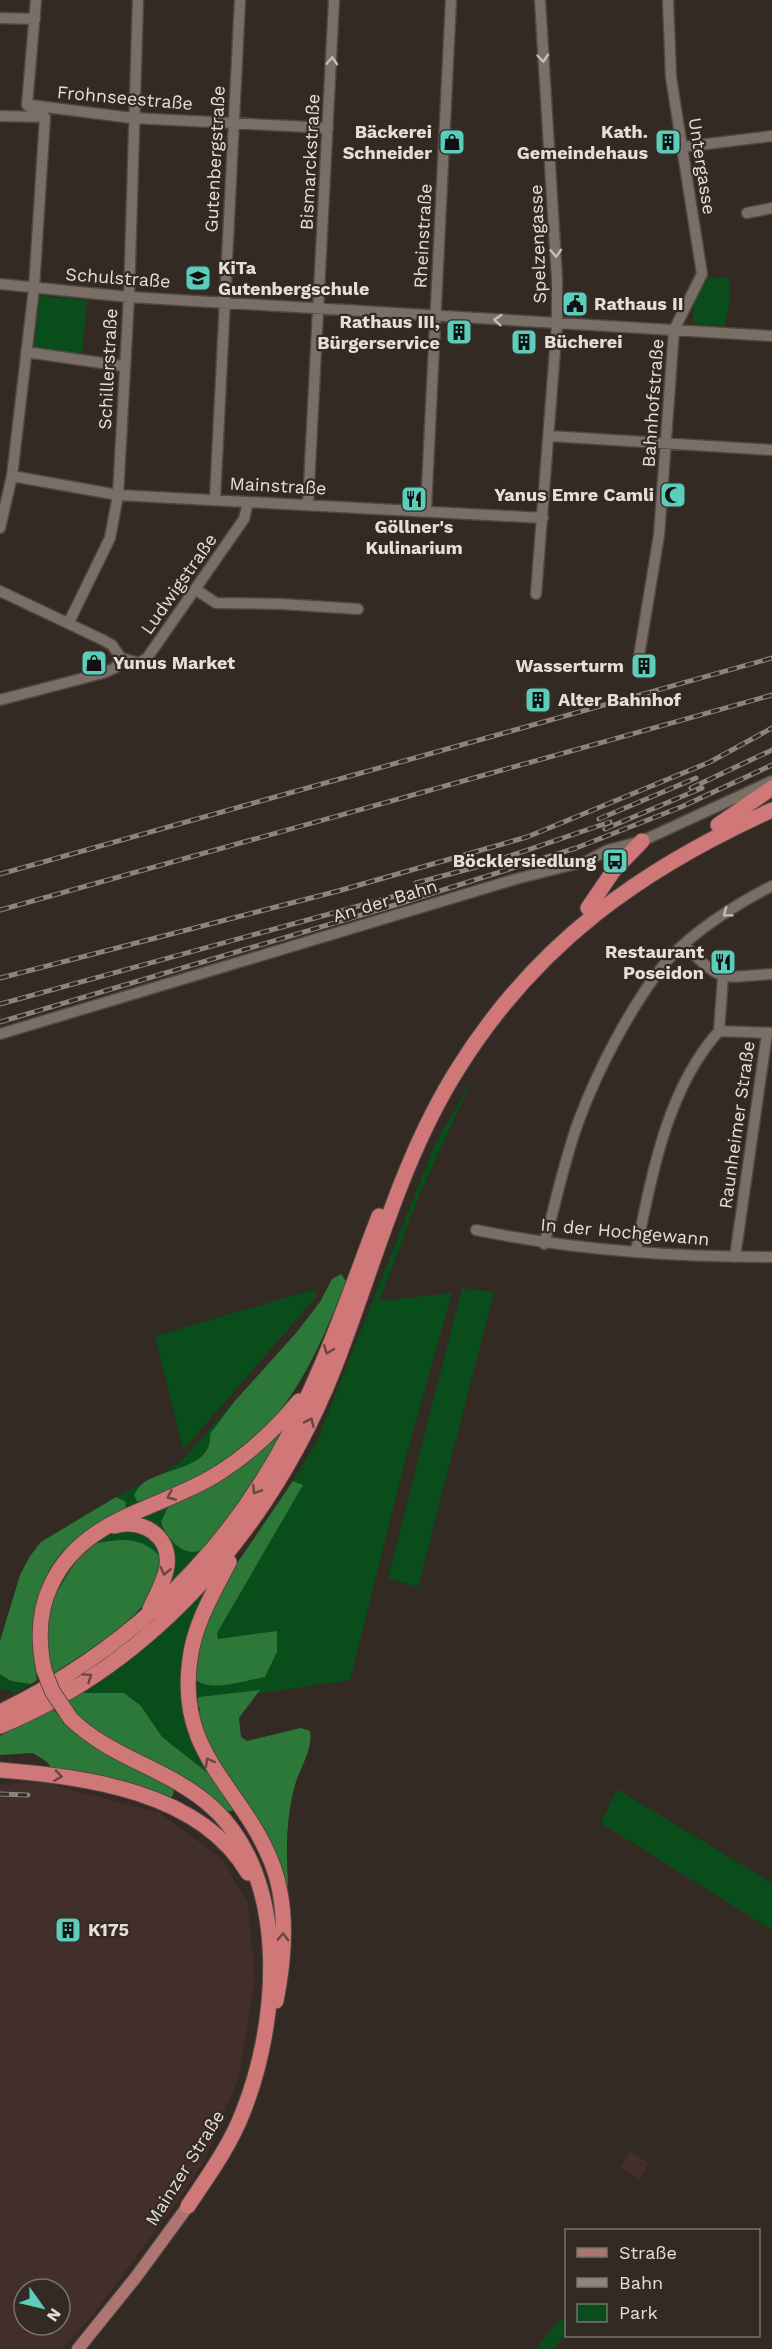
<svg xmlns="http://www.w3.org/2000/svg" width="772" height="2349" font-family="'Work Sans',sans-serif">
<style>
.industrial{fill:#422e2a;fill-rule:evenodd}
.green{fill:#084d1a}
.forest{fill:#2c7839}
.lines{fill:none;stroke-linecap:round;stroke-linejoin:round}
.minor-casing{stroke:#504743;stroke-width:13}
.major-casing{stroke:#504743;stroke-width:14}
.highway-casing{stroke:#504743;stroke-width:17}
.minor{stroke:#796f67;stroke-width:10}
.major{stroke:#ad7471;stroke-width:12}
.highway{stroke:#d07878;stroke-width:15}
.rail-casing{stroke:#8c847f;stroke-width:5}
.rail{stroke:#332a24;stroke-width:3;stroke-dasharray:9;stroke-linecap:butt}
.highway-bridge-casing{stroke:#504743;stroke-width:17;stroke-linecap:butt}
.highway-bridge{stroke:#d07878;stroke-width:15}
.oneway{stroke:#c5bdb8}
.oneway2{stroke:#6a4541}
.labels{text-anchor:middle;stroke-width:4.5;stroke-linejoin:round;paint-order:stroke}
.street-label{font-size:18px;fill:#e5dfdb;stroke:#332a24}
.poi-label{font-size:18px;font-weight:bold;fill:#e5dfdb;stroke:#332a24;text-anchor:end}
</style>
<rect width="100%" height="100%" fill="#332a24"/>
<path class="industrial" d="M42 1782 160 1813 221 1858 248 1903 255 1981 239 2077 204 2161 178 2201 92 2316 62 2349H0V1784ZM24 2289H60V2325H24Z
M630 2151 649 2163 639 2179 620 2167Z"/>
<path class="green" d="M729 277 730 301 725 326 693 324 694 303 708 278Z
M39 296 87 300 82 355 34 350Z
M474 1076 421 1191 379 1301 452 1293 407 1453 350 1680 258 1694 260 1691 238 1693 200 1709 196 1725 194 1678 208 1686 265 1677 277 1652 217 1639V1633L302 1486 293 1481 317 1441 435 1144Z
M462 1288 494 1292 418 1587 388 1578Z
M316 1289V1297L183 1450 155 1336Z
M234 1402 210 1434C212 1462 181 1466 161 1475L182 1460Z
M141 1484 134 1495 144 1502 125 1510 126 1502 117 1497Z
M176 1499 208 1546 160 1596 168 1545 129 1521Z
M114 1530C136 1531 156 1533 161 1558L121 1540 94 1544 48 1613 56 1584 88 1543Z
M221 1568 183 1687 213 1777 162 1737 141 1706 124 1693H80L66 1699Z
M0 1674 11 1681 31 1684 14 1694 9 1690H0Z
M617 1789 772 1883V1930L601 1823Z
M566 2316V2333L553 2349H536L553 2327Z"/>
<path class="forest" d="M341 1274 346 1281C318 1353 286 1428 215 1469 192 1481 167 1491 144 1502L137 1501 134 1495C136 1492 139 1486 142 1484 164 1467 213 1469 210 1434L234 1402 296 1333 320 1302 332 1279Z
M286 1425C271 1458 249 1489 227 1519 222 1527 216 1538 209 1545 188 1564 167 1540 161 1522L167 1509 176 1499Z
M293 1481 303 1485 217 1633 218 1639 277 1631V1652L265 1677C247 1680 208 1694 194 1678V1653L225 1581Z
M116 1497 126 1502 125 1510C103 1522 80 1533 63 1551 31 1586 29 1637 37 1680L31 1684 11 1681 0 1674V1641L20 1575 30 1556 41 1542Z
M121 1540C137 1540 150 1544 161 1558 159 1571 157 1586 149 1598 126 1629 85 1652 53 1674 45 1657 44 1634 47 1615 51 1599 79 1552 93 1545 100 1541 112 1541 121 1540Z
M260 1690 239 1718 241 1737 247 1741 301 1728 310 1731C313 1750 300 1767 295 1785 286 1817 286 1851 288 1884L285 1889 196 1725 200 1709 196 1702 199 1697Z
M80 1693H124L141 1706 162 1737 213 1777 234 1807V1811H226C175 1774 100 1754 66 1699Z
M50 1706C82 1743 122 1763 167 1783L174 1789 173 1795 168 1800 53 1770 47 1762 33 1753 0 1755V1736Z"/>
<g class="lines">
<g class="minor-casing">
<path id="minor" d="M0 18 35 19
M30 105 132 118 328 128
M0 116 45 117
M682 147 772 136
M747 213 772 208
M0 284 129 297 772 336
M26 352 123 366
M549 436 772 450
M12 476 118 495 543 518
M215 499 240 0
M308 505 334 0
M426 509 451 0
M0 528 12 476 34 288 45 117 27 105 36 0
M195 589 216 603 281 604 358 609
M0 591 103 640 112 645 121 658
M536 594 557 324V279L540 0
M69 622 110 538 118 495 129 297 138 0
M639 656 659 535 674 330 702 274 671 77 668 0
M121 658 139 663 147 658 244 519 248 502
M0 700 103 673 115 668 121 658
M684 945C723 983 719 978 772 974
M719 1031 723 977
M719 1031 772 1033
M0 1034 516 879 587 861 608 850 642 841 772 781
M476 1230C573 1250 673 1257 772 1257
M544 1244C556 1203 564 1160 579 1120 598 1069 629 1010 662 967 687 935 736 904 772 886
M636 1251C652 1176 666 1090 719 1031
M735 1257 767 1033"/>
</g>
<g class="major-casing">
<path id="major" d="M78 2349 136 2277 188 2206"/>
</g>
<g class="highway-casing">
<path id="highway" d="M718 825 772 788
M588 908 614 870 642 841
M114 1526C141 1518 171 1535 167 1566 165 1581 156 1595 150 1609
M229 1562C213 1593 194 1625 190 1659 176 1754 241 1786 271 1861 289 1905 285 1956 276 2001
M44 1670C38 1641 38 1612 51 1585 82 1518 157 1510 214 1476 247 1456 274 1431 299 1401
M0 1712C116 1656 212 1570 276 1458 320 1382 348 1297 379 1216
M71 1719C112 1759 171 1769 213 1808 290 1879 279 2022 243 2112 230 2146 208 2176 188 2206
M0 1726C158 1661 274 1522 335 1366 374 1266 401 1158 459 1067 537 943 641 869 772 810
M0 1770C85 1777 200 1791 248 1873"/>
</g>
<use href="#minor" class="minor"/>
<use href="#major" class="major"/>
<use href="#highway" class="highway"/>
<g class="rail-casing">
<path id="rail" d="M691 788 772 750
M599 819 696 778
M605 829 702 788
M0 874 772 658
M416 883 480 866 610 822
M0 910 772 695
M0 978 338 891 527 837 710 762 772 728
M0 1004 428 887
M0 1022 395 905 576 848 681 807 772 765
M0 1794 28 1795"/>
</g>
<use href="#rail" class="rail"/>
<g class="highway-bridge-casing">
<path id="highway-bridge" d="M44 1670 52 1691 71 1719"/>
</g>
<use href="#highway-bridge" class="highway-bridge"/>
</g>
<defs><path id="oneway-chevron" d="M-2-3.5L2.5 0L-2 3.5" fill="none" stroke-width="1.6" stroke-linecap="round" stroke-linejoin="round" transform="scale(1.5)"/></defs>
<g class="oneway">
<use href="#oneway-chevron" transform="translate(543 58) rotate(85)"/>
<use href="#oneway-chevron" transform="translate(332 61) rotate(-87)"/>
<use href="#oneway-chevron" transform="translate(556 253) rotate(87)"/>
<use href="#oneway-chevron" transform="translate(498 320) rotate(-176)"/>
<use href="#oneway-chevron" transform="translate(727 913) rotate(143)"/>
</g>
<g class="oneway2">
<use href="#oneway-chevron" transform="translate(328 1350) rotate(111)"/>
<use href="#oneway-chevron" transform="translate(310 1422) rotate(-64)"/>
<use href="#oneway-chevron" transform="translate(256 1490) rotate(123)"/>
<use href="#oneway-chevron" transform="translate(171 1496) rotate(156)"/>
<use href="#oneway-chevron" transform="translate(165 1571) rotate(103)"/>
<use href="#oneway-chevron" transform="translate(88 1677) rotate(-34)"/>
<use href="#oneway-chevron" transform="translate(209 1762) rotate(-119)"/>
<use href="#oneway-chevron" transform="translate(58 1776) rotate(9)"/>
<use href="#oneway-chevron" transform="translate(283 1937) rotate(-88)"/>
</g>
<defs>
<g id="shop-square" transform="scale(1.35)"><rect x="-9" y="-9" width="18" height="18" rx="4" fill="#5bcebb" stroke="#332a24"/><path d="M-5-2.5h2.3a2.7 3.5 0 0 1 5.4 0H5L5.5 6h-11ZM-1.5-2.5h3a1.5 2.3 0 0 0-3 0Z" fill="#111"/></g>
<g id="building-square" transform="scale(1.35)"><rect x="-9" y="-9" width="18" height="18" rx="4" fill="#5bcebb" stroke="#332a24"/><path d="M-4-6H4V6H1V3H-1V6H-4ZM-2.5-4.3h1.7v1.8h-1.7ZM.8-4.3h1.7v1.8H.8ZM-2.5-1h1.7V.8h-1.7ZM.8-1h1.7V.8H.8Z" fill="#111"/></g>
<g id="school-square" transform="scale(1.35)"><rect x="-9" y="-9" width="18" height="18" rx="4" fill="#5bcebb" stroke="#332a24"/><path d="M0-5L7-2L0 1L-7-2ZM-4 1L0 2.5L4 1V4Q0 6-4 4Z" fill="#111"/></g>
<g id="civic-square" transform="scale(1.35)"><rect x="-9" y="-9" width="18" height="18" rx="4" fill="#5bcebb" stroke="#332a24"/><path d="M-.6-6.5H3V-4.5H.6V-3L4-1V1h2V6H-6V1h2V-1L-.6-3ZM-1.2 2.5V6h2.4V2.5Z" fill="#111"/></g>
<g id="mosque-square" transform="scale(1.35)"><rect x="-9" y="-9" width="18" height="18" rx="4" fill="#5bcebb" stroke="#332a24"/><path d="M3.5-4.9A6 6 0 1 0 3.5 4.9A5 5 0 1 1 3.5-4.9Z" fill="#111"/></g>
<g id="restaurant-square" transform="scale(1.35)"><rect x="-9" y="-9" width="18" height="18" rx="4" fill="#5bcebb" stroke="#332a24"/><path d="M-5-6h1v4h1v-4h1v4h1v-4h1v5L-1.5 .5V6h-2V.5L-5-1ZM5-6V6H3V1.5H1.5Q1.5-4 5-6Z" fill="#111"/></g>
<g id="bus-square" transform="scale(1.35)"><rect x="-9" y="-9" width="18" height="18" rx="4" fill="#5bcebb" stroke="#332a24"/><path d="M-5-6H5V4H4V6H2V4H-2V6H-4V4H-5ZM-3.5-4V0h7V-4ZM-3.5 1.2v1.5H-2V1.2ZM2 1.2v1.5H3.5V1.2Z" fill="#111"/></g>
</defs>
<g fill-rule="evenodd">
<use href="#shop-square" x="452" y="142"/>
<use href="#building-square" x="668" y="142"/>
<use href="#school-square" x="198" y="278"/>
<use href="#civic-square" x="575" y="304"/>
<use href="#building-square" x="459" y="332"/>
<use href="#building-square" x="524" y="342"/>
<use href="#mosque-square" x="673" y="495"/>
<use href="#restaurant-square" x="414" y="499"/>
<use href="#shop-square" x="94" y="663"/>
<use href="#building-square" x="644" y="666"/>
<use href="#building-square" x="538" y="700"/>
<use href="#bus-square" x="615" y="861"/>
<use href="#restaurant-square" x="723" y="962"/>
<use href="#building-square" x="68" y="1930"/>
</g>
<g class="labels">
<g class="street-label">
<text transform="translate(125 98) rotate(5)" y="6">Frohnseestraße</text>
<text transform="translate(215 159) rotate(-87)" y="6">Gutenbergstraße</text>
<text transform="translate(310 162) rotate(-87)" y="6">Bismarckstraße</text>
<text transform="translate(702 166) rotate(81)" y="6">Untergasse</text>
<text transform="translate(423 236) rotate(-87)" y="6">Rheinstraße</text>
<text transform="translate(538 244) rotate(-92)" y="6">Spelzengasse</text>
<text transform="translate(118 278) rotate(4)" y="6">Schulstraße</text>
<text transform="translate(108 369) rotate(-87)" y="6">Schillerstraße</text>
<text transform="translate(653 403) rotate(-86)" y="6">Bahnhofstraße</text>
<text transform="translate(278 486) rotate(3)" y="6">Mainstraße</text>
<text transform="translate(179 584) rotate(-55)" y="6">Ludwigstraße</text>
<text transform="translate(385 901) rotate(-17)" y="6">An der Bahn</text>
<text transform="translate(737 1125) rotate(-82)" y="6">Raunheimer Straße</text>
<text transform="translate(625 1232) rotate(5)" y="6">In der Hochgewann</text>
<text transform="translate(185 2168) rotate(-58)" y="6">Mainzer Straße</text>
</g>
<g class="poi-label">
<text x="432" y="138">Bäckerei<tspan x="432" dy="21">Schneider</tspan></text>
<text x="648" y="138">Kath.<tspan x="648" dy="21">Gemeindehaus</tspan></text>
<text x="218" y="274" text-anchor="start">KiTa<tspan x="218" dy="21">Gutenbergschule</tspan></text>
<text x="594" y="310" text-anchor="start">Rathaus II</text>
<text x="440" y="328">Rathaus III,<tspan x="440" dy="21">Bürgerservice</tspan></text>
<text x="544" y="348" text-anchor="start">Bücherei</text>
<text x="654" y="501">Yanus Emre Camli</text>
<text x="414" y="533" text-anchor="middle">Göllner's<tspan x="414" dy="21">Kulinarium</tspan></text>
<text x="113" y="669" text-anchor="start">Yunus Market</text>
<text x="624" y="672">Wasserturm</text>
<text x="558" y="706" text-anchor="start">Alter Bahnhof</text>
<text x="596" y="867">Böcklersiedlung</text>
<text x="704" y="958">Restaurant<tspan x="704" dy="21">Poseidon</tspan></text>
<text x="88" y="1936" text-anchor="start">K175</text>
</g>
</g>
<rect x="565" y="2229" width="195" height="108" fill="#332a24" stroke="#7a726d" stroke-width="1.5"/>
<rect x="577" y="2248" width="30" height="9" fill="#ad7471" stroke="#7a726d" stroke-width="1.5"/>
<text x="619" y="2259" font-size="18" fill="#e5dfdb">Straße</text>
<rect x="577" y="2278" width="30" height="9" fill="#8c847f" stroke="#7a726d" stroke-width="1.5"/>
<text x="619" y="2289" font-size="18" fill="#e5dfdb">Bahn</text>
<rect x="577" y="2304" width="30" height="18" fill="#084d1a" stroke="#7a726d" stroke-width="1.5"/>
<text x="619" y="2319" font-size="18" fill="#e5dfdb">Park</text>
<g transform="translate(42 2307) rotate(124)"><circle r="28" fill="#332a24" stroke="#7a726d" stroke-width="1.5"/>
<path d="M0-4.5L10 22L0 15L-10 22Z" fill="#5bcebb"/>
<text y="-9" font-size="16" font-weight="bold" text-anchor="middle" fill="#e5dfdb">N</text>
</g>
</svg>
